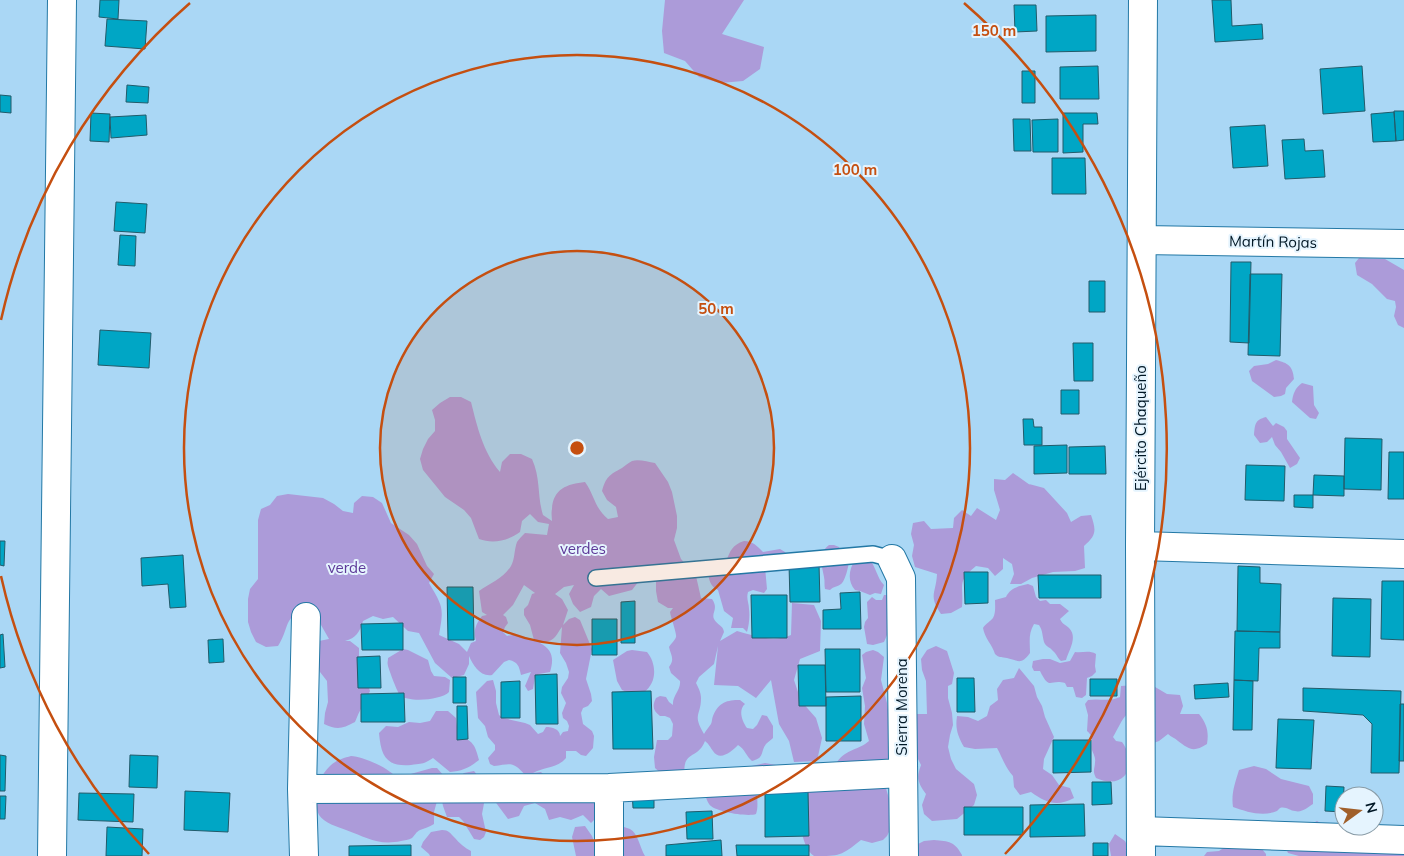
<svg xmlns="http://www.w3.org/2000/svg" width="1404" height="856" font-family="Mulish,sans-serif">
<style>
.green{fill:#ac9bd9;fill-rule:evenodd}
.building{fill:#00a6c5;stroke:#225b6a}
.lines{fill:none;stroke-linecap:round;stroke-linejoin:round}
.service-casing{stroke:#2378a5;stroke-width:18}
.minor-casing{stroke:#2378a5;stroke-width:30}
.service{stroke:#fff;stroke-width:15}
.minor{stroke:#fff;stroke-width:28}
.ring{fill:none;stroke:#c54f10;stroke-width:2.5}
.labels{text-anchor:middle;stroke-width:4;stroke-linejoin:round;paint-order:stroke}
.street-label{font-size:15px;fill:#001725;stroke:#e5f4fe}
.park-label{font-size:15px;fill:#5d3998;stroke:#e5f4fe}
.centre{fill:#c54f10;stroke:#e5f4fe;stroke-width:2.5}
.ring-label{font-size:15px;text-anchor:middle;font-weight:bold;fill:#c54f10;stroke:#e5f4fe;stroke-width:4;stroke-linejoin:round;paint-order:stroke}
</style>
<rect width="100%" height="100%" fill="#aad7f5"/>
<path class="green" d="M665 0H744L722 34 764 47 760 69 743 81 720 83 699 77 685 61 664 53 662 31Z
M1359 258 1385 259 1404 270V328L1398 325 1394 316 1396 307 1395 301 1387 299 1372 284 1357 275 1355 263Z
M1276 360C1288 363 1293 366 1294 379L1286 388 1285 394 1281 396 1274 397 1252 381 1249 371 1254 366 1268 364Z
M1302 383 1313 386 1314 405 1319 413 1316 419 1310 418 1292 402C1293 394 1295 388 1302 383Z
M450 397H461L471 402C477 426 483 452 500 472L502 462 510 454H521L532 459C541 479 537 496 543 515L552 521C552 518 551 513 552 509 553 489 567 484 585 482 595 496 594 507 608 519L618 517 616 507 607 500 602 491C606 477 609 475 622 468 625 466 628 463 632 461 639 459 648 462 655 463L668 482 672 492 677 516V528L674 540 681 559 696 576 701 598 712 599C719 609 711 613 714 619 717 625 723 625 724 632L720 641 737 631C755 636 773 643 791 635L792 603 814 605 821 621 820 651 800 659 794 680 801 701 816 718 822 738 817 761 794 762 789 741 779 724 771 680 756 698 738 686 714 685 718 646 714 664 699 677 696 683C698 687 701 692 701 698 701 716 692 714 704 734 706 730 709 727 711 724 712 722 712 718 713 716 719 702 727 700 740 700L745 704C738 710 742 721 747 728L753 729 757 725 762 715 767 716 773 726V738C771 740 768 742 766 744 760 752 765 758 752 761 746 756 745 749 738 745 732 751 720 762 713 751 710 747 709 744 705 741 698 760 681 750 685 777L664 776 655 768 654 757 657 740H668L672 736 673 724 670 718 665 716H660C653 711 652 706 656 698L660 696 666 697 669 702 673 705C672 696 681 690 680 681L671 673 669 667C675 659 671 656 669 647 671 644 675 640 676 637 677 634 671 618 670 612L673 608H668L658 602 656 591V580L647 574 639 581 632 590 609 596 601 589 594 596 591 607 580 612 573 604 569 594 574 585 564 587 555 594 562 599 568 610 563 625 569 619 575 617 580 620 592 649 586 679 591 694 592 701 588 706 583 708 581 713 583 724 592 731 594 736 593 748 586 756 581 755 576 751H566V758C558 768 544 767 533 773L541 772 549 780 599 787 598 816 591 823 583 815 571 820 560 817 549 820 545 809 535 803 524 806 519 816 508 819 488 792 525 775C513 761 511 764 494 766L490 764 488 758 495 750V745L488 737 485 726 478 718 476 692 487 681 493 680 496 691V703L499 715 503 718 525 723 530 725 538 734 543 732 546 727C552 727 560 729 560 736L563 732 568 731 569 726 567 721 563 718 562 713 566 703 561 693 562 687 568 678 569 672 566 663 560 653 562 627C559 630 558 634 555 637 552 641 545 642 540 643 553 650 554 659 550 672L539 674 535 677 533 689 528 691 525 686 531 672 521 675C519 666 518 662 509 660L504 662 492 675C480 677 473 665 469 656V664L464 675 452 678 435 663 419 633 408 631 393 617 383 619 373 616 363 621C360 632 356 638 345 641H350L359 648V659L370 691C365 702 359 711 355 722 342 729 337 730 324 724L325 713 328 702 327 681 320 672 314 652 319 641 329 639 313 611 302 608C283 621 289 629 278 646L266 647 256 642 251 632 248 622V599L250 589 258 579V520L261 509 270 505 277 496 288 494 323 498 334 504 343 511 353 513 354 503 362 496 373 497 382 503 391 523 409 535 417 544 427 566 434 574 429 583C443 607 444 607 439 635L459 644 467 652 471 643 476 641C473 630 476 624 482 616L487 615 482 612 479 591C490 583 503 579 511 566 515 559 514 550 517 542 519 539 522 536 525 533L547 535 549 524 538 522 530 514 522 521 520 532C507 541 493 544 479 539L471 518 464 510 445 497 423 470 420 459 423 449 428 439 435 431V420L432 410 440 403ZM524 585 535 593 532 594 528 605 524 609V615L530 625 534 640C525 637 516 633 507 636L503 632 505 627 508 623 506 617 503 615 513 605Z
M1266 417 1273 426 1276 423 1284 427 1287 431V439L1300 458 1297 464 1290 468 1281 452 1275 445 1272 437 1267 442 1260 443 1254 435C1255 424 1255 420 1266 417Z
M1013 473 1030 485 1029 484 1044 488 1067 513 1071 522 1081 516 1091 515C1096 530 1097 535 1084 546L1085 568 1075 571 1053 572 1032 578 1021 584H1010L1014 574 1012 564 1003 558V569L995 576 988 568 976 566C956 582 964 585 962 607L951 613 941 614C928 595 936 594 937 574L915 567 912 556 914 545 911 534 913 523 924 521 931 529 953 528 954 518 962 510 971 516 977 508 996 520 1000 510 994 490V479L1005 480Z
M744 541C753 541 757 546 763 552L780 549 785 552 790 562 765 567 767 589 764 593 753 590 748 592C746 599 749 603 749 609 750 616 749 625 747 632L743 628H731L733 618 724 611 718 590C710 586 709 580 708 572L726 562C730 551 732 545 744 541Z
M829 545H834L839 547 844 557 849 560C849 565 845 582 841 584 837 587 834 586 830 590L825 589C824 585 825 581 824 577 822 565 817 554 829 545Z
M855 560H870C876 567 877 578 884 585L881 594 875 593 870 595 860 591 855 590C847 581 849 569 855 560Z
M1028 584 1033 586 1036 597 1040 601 1046 600 1050 604H1060L1069 611 1060 619C1063 625 1065 624 1069 628 1078 637 1069 650 1066 660L1061 661C1057 658 1057 654 1053 651 1050 647 1046 647 1044 642 1042 635 1043 631 1039 625L1034 624C1028 634 1030 643 1030 653 1021 665 1019 661 1007 658 1002 657 999 658 995 654 992 644 985 639 983 628 986 623 990 622 993 618 996 613 995 605 995 600L1006 597C1010 588 1019 586 1028 584Z
M884 595H889C890 612 892 627 884 642L873 645 867 644 864 627 865 622 868 618 867 602 872 597 876 600H882Z
M936 646 947 651 954 673 952 684 948 686V698L952 713 953 725 950 735 948 747 951 759 956 769 974 784 977 795 974 805 957 819 932 821 924 814 922 805 926 794C918 783 916 778 921 765L911 745 916 714H927L926 681 922 670 921 659 927 650Z
M403 649 408 650 428 660 431 671 434 676 445 677 450 680 449 692C442 700 408 703 400 695 398 694 389 670 388 666 387 662 388 662 388 658Z
M632 650 647 652C657 664 657 683 644 692H627L622 690 617 681 613 660 627 651Z
M873 650 878 652 884 657 881 680 887 703 892 738 890 756 887 760 865 764 859 761H852L885 785 890 802 892 826 887 836 883 840 872 843 861 840C841 856 840 856 814 856 807 852 802 837 801 828 801 820 807 809 808 801L803 792 837 762C846 749 859 750 869 741L864 724 865 706 862 688 866 678 862 655 866 652Z
M1075 652C1083 653 1089 650 1096 654L1095 666 1096 672 1092 676 1087 678 1086 695 1082 698 1076 697 1073 687H1067L1065 683C1049 679 1050 691 1040 671H1034L1032 667 1033 661 1043 659H1050L1060 663 1070 661Z
M1019 668 1034 686 1037 697 1042 706 1045 717 1054 737 1044 759 1043 769 1052 775 1059 785 1070 788 1074 798C1057 807 1046 803 1031 792L1020 795 1014 787 1013 776C1005 767 1003 759 997 748L975 749 964 747C958 736 955 729 957 716L968 717 978 721 987 716 990 706 998 700 997 689 1003 680 1014 678Z
M1150 684 1167 694 1180 695 1183 706 1180 714H1199C1207 724 1209 732 1207 744 1193 753 1189 749 1178 741 1175 738 1171 737 1168 734L1159 741 1151 744 1128 713C1121 720 1118 729 1113 737L1116 741 1122 742C1139 765 1125 791 1096 778 1092 770 1095 769 1095 762 1096 758 1093 753 1092 750 1091 741 1095 738 1087 731L1088 715 1085 704 1088 700C1099 698 1110 702 1120 697L1121 686Z
M436 711H448L456 718 458 736C473 740 475 745 479 760 469 768 462 771 450 772L433 758C422 765 423 763 411 765 386 767 381 756 379 733L386 726 398 727 409 722 420 723 430 721Z
M351 756C360 756 378 764 386 769 391 772 394 776 400 777L432 768H437L444 776 434 812V824C429 827 425 828 420 830 416 832 415 835 412 838 409 840 404 840 401 841 378 846 366 837 346 830 338 827 324 823 319 815 311 799 318 777 330 766 336 760 344 758 351 756Z
M765 763 782 766 758 789C756 797 759 806 756 814 748 817 714 812 709 804 705 798 704 788 702 781L712 771 722 768 733 769 743 768Z
M1254 766 1266 769 1281 779 1309 786 1313 794V804C1308 807 1302 813 1295 811 1290 811 1286 806 1280 808 1279 809 1278 810 1277 811 1263 817 1247 812 1233 807 1231 794 1235 783 1239 770Z
M474 771 478 776 485 798 482 814 486 832 484 837 480 840 474 839 463 821 459 817H447L443 806 442 801 460 776 464 773Z
M1317 821 1327 827 1404 833V856H1299L1288 853 1284 844 1307 826Z
M585 826 592 836 600 856H576L572 837 575 827Z
M621 826C624 827 627 828 630 829 638 833 640 848 645 856H616Z
M442 830C449 830 450 833 455 838 459 843 465 848 471 851V856H430L429 854 421 847 423 842 431 832Z
M1115 834 1125 841 1132 856H1111L1109 844Z
M934 840C949 841 955 842 962 855V856H911L914 846 924 841Z
M1225 847 1262 849 1266 854V856H1204L1207 852 1219 851Z"/>
<path class="building" d="M100 0H119L118 19 99 17Z
M1212 0H1231L1232 26 1262 24 1263 39 1215 42Z
M1014 5H1036L1037 31 1015 32Z
M1096 15V51L1046 52V16Z
M107 19 147 21 145 49 105 46Z
M1098 66 1099 99H1060V67Z
M1362 66 1365 111 1323 114 1320 69Z
M1022 71H1035V103H1022Z
M127 85 149 87 148 103 126 102Z
M0 95 11 96V113L0 112Z
M1394 111H1404V140L1396 141Z
M1394 112 1396 141 1373 142 1371 114Z
M91 113 110 114 109 142 90 141Z
M1063 113H1097L1098 124H1083V152L1063 153Z
M146 115 147 135 111 138 110 117Z
M1013 119H1030L1031 151H1014Z
M1058 119V152H1033L1032 120Z
M1265 125 1268 166 1233 168 1230 127Z
M1304 139 1305 151 1323 150 1325 177 1285 179 1282 140Z
M1052 158H1085L1086 194H1052Z
M116 202 147 204 145 233 114 231Z
M120 235 136 236 135 266 118 265Z
M1231 262H1251L1249 343 1230 342Z
M1250 274H1282L1280 356 1248 355Z
M1089 281H1105V312H1089Z
M100 330 151 333 149 368 98 365Z
M1073 343H1093V381H1074Z
M1061 390H1079V414H1061Z
M1023 419H1033L1034 427H1042V445H1024Z
M1345 438 1382 439 1381 490 1344 489Z
M1067 445V473L1034 474V446Z
M1105 446 1106 474H1069V447Z
M1389 452H1404V499H1388Z
M1246 465 1285 466 1284 501 1245 500Z
M1314 475 1344 476V496L1313 495Z
M1294 495H1313V508L1294 507Z
M0 541H5L4 566 0 565Z
M183 555 186 607 170 608 168 584 142 586 141 558Z
M789 564H819L820 602H790Z
M1238 566 1260 567V583L1281 584 1280 632 1237 631Z
M964 572H988V603L965 604Z
M1038 575H1101V598H1039Z
M1382 581H1404V640L1381 639Z
M447 587H473L474 640H448Z
M860 592 861 629H823V610L841 609 840 593Z
M751 595H787V638H752Z
M1333 598 1371 599 1370 657 1332 656Z
M635 601V643H621V602Z
M592 619H617V655H592Z
M403 623V650H362L361 624Z
M1235 631 1280 632V648H1259L1258 681 1234 680Z
M3 634 5 667 0 668V635Z
M223 639 224 662 209 663 208 640Z
M825 649H860V692H826Z
M380 656 381 688H358L357 657Z
M798 665H825L826 706H799Z
M557 674 558 724H536L535 675Z
M453 677H466V703H453Z
M957 678H974L975 712H957Z
M1090 679H1117V696H1090Z
M1234 680 1253 681 1252 730H1233Z
M520 681V718H501V682Z
M1228 683 1229 697 1195 699 1194 685Z
M1303 688 1401 691 1399 773H1371L1372 724 1363 715 1303 711Z
M651 691 653 749H613L612 692Z
M404 693 405 722H361V694Z
M861 696V741H826V697Z
M1400 704H1404V761H1399Z
M457 706H467L468 739 457 740Z
M1278 719 1314 720 1311 769 1276 768Z
M1053 740H1091V772L1053 773Z
M0 755 6 756 5 791H0Z
M130 755 158 756 157 788 129 787Z
M1092 782H1111L1112 804 1092 805Z
M1326 786 1344 787 1343 812 1325 811Z
M632 790H654V808H633Z
M185 791 230 793 228 832 184 830Z
M765 791H808L809 836 765 837Z
M79 793 134 794 133 822 78 820Z
M0 796H6L5 819H0Z
M1084 804 1085 836 1030 837V805Z
M964 807H1023V835H964Z
M712 811 713 839H687L686 812Z
M107 827 143 829 142 856H106Z
M721 840 722 856H666V845Z
M1093 843H1108V856H1093Z
M411 845V856H349V846Z
M736 845H809V856H737Z"/>
<g class="lines">
<g class="service-casing">
<path id="service" d="M596 578 873 554 892 559"/>
</g>
<g class="minor-casing">
<path id="minor" d="M1142 240 1404 244
M1140 546 1404 554
M892 559 901 578 904 856
M609 788V856
M302 789 609 788 902 773
M1141 831 1404 840
M52 856 62 0
M304 856 302 789 306 617
M1141 856 1140 546 1143 0"/>
</g>
<use href="#service" class="service"/>
<use href="#minor" class="minor"/>
</g>
<circle cx="577" cy="448" r="197" fill="#c54f10" fill-opacity=".12"/>
<g class="ring">
<circle cx="577" cy="448" r="197"/>
<circle cx="577" cy="448" r="393"/>
<path d="M149 854A590 590 0 0 1 1 576M1 320A590 590 0 0 1 190 3M964 3A590 590 0 0 1 1005 854"/>
</g>
<g class="labels">
<g class="street-label">
<text transform="translate(1273 242) rotate(1)" y="5">Martín Rojas</text>
<text transform="translate(1141 428) rotate(-90)" y="5">Ejército Chaqueño</text>
<text transform="translate(902 707) rotate(-90)" y="5">Sierra Morena</text>
</g>
<g class="park-label">
<text x="583" y="554">verdes</text>
<text x="347" y="573">verde</text>
</g>
</g>
<circle cx="577" cy="448" r="8" class="centre"/>
<g class="ring-label">
<text x="994" y="36">150 m</text>
<text x="855" y="175">100 m</text>
<text x="716" y="314">50 m</text>
</g>
<g transform="translate(1359 811) rotate(75)"><circle r="24" fill="#e5f4fe" stroke="#899ca7"/>
<path d="M0-4L9 19L0 12L-9 19Z" fill="#a05f2a"/>
<text y="-8" font-size="14" font-weight="bold" text-anchor="middle" fill="#001725">N</text>
</g>
</svg>
